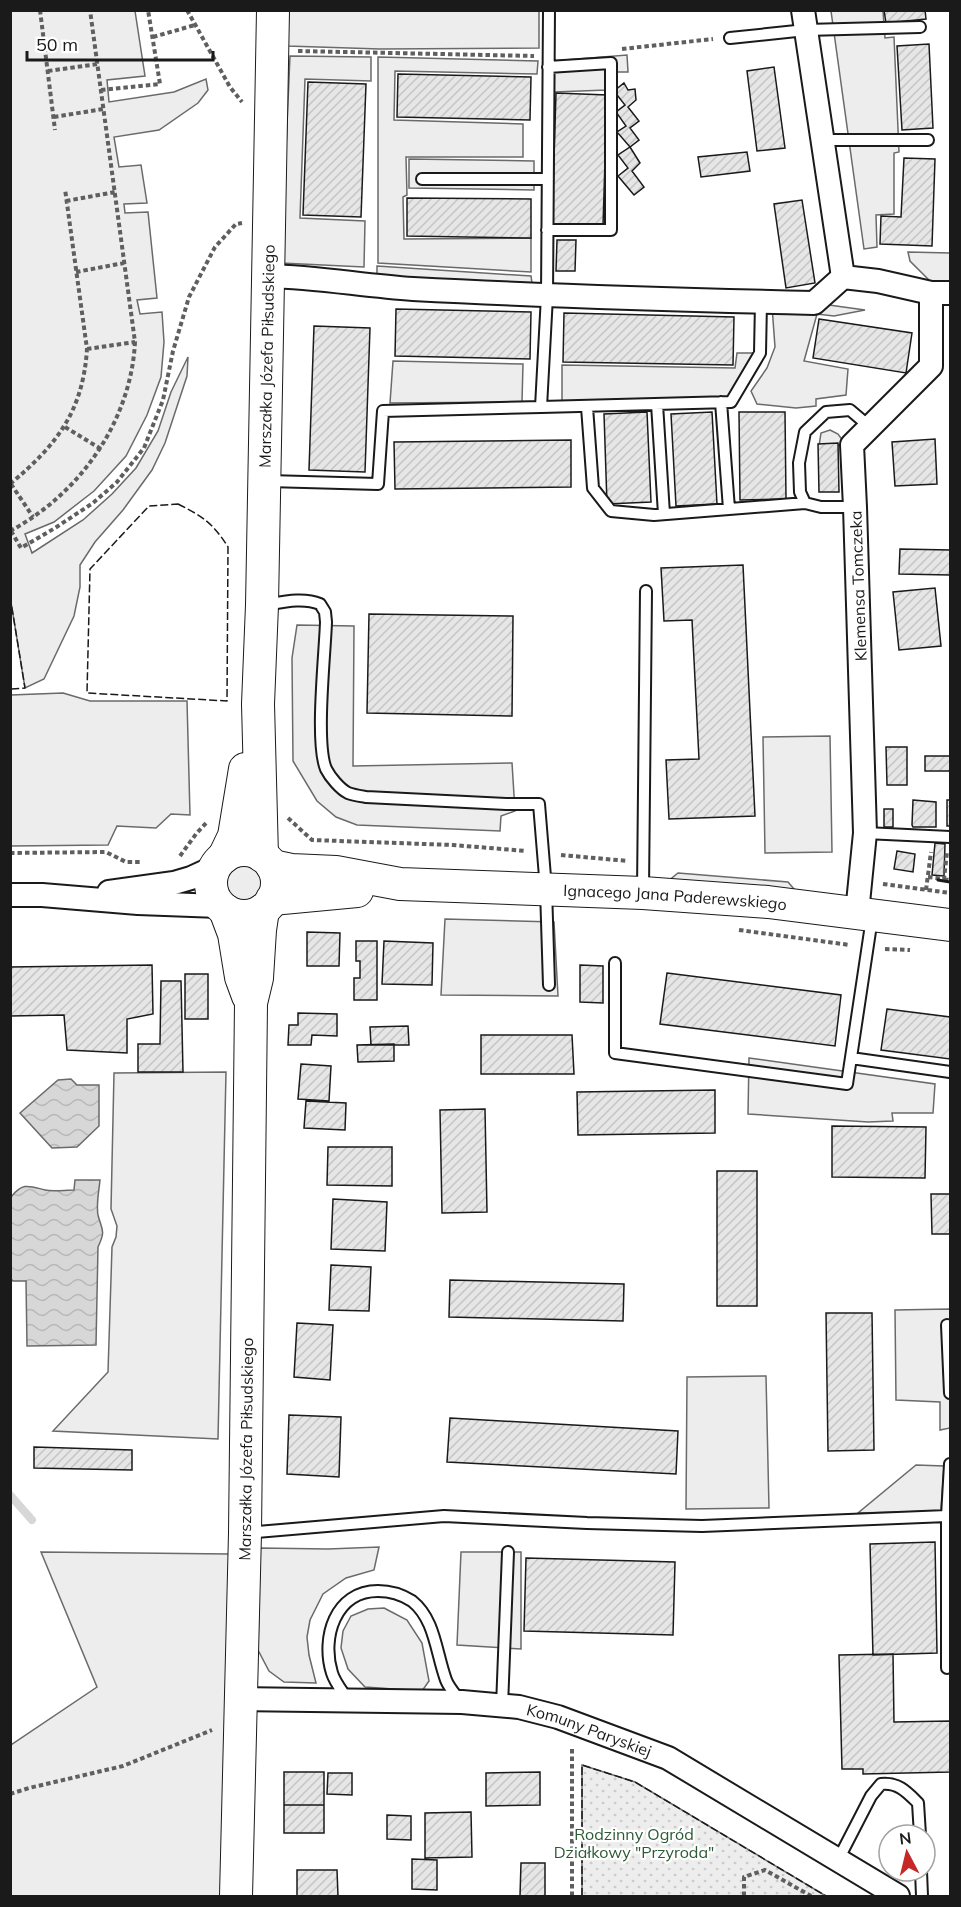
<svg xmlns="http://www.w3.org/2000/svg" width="961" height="1907" font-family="Mulish,sans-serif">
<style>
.built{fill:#ededed;stroke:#6a6a6a;stroke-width:1.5}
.garden{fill:url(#garden-dots);stroke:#6a6a6a;stroke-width:1.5}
.water{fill:url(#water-waves);stroke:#6a6a6a;stroke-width:1.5}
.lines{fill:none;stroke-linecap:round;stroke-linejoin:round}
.stream{stroke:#d7d7d7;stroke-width:8}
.building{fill:url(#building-hatch);stroke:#1a1a1a;stroke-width:1.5}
.lane-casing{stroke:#1a1a1a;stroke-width:14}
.street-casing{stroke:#1a1a1a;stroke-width:26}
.secondary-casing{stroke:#1a1a1a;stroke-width:34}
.path{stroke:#5f5f5f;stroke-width:4;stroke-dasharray:4.5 3;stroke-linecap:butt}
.lane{stroke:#fff;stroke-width:10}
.street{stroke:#fff;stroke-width:22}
.secondary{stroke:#fff;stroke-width:32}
.fence{stroke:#1a1a1a;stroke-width:1.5;stroke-dasharray:8 3;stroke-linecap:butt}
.wall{stroke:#1a1a1a;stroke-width:3}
.labels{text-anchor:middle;stroke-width:4.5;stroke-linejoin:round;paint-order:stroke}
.street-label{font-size:16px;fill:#1a1a1a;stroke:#fff}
.park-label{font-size:16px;fill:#2b5a34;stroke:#fff}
</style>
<defs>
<pattern id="garden-dots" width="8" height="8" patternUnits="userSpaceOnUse" patternTransform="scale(1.5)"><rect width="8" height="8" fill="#ededed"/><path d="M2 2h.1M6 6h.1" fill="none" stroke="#cbcbcb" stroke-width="1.8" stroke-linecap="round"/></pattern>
<pattern id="water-waves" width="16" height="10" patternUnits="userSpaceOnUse" patternTransform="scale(1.5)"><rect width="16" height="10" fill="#d7d7d7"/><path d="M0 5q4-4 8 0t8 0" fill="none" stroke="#b8b8b8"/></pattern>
<pattern id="building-hatch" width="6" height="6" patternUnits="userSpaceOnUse" patternTransform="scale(1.5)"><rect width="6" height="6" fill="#e6e6e6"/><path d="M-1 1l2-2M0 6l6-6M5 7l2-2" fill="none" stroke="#c5c5c5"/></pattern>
</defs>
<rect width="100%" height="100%" fill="#fff"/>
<path class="built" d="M10 11H135L145 76 107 80 109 102 174 92 206 79 208 90 198 103 159 130 114 137 119 167 141 165 147 203 124 204 125 213 148 212 157 298 137 300 140 314 162 312 164 342 161 377 147 415 126 456 94 491 54 522 25 534 32 553 83 520 112 494 136 468 158 431 171 392 188 357 187 376 165 443 152 470 123 510 95 542 80 565V587L74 616 44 679 25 688 10 596Z
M289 11H539V48L380 49 287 46Z
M831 11H883L885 38 894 37 899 152 894 153V214L876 215 877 247 864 249Z
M627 55 628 72H616L607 90 554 92 553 61Z
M290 56 371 57V81L305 79 300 218 365 221 364 267 281 263Z
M378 57 538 61 537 74 395 71 394 120 523 124V157H406L407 195 403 197 404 239 531 238V272L378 263Z
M409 159 534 161V190L409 188Z
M908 252 950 253V287H936L910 261Z
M377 266 531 276 533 291 377 281Z
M829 305 865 310 834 316 817 314 804 361 848 369 846 395 816 399V406L796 408 757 404 751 391 767 368 775 347 772 306 820 307Z
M737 353H755L727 398 562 401V365L735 368Z
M393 361 523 364 522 402 390 403Z
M830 430 838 434 846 445 844 498 841 445 819 446 821 433Z
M297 625 354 626 353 766 512 763 515 811 501 816 500 831 357 825 336 817 317 801 293 761 292 658Z
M63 693 90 701H187L190 815 171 814 156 828 117 826 108 845 11 846V695Z
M830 736 832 852 765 853 763 737Z
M226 884a18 18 0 1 1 36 0a18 18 0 1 1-36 0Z
M678 873 788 882 800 896 667 882Z
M445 919 554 922 558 996 441 995Z
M749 1058 935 1084 933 1113H892L893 1121 868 1122 748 1114Z
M226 1072 218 1439 53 1431 108 1372 112 1247 116 1237 117 1226 111 1209 114 1073Z
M950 1309V1428L940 1430V1402L896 1400 895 1310Z
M766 1376 769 1508 686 1509 687 1377Z
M916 1465 944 1466 941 1511 858 1513Z
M379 1547 374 1570 346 1578 323 1594 310 1620 307 1637 309 1655 316 1683 284 1682 269 1671 258 1650 260 1548 328 1549Z
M41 1552 229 1554 223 1896H11V1745L97 1687Z
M461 1552H521V1649L457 1645Z
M384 1608 407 1620 422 1643 429 1681 422 1691 365 1687 348 1669 341 1648 343 1631 351 1616 368 1609Z"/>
<path class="garden" d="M582 1765 635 1782 826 1896H582Z"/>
<path class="water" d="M71 1079 77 1085H99V1126L77 1147 52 1148 20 1113 58 1080Z
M75 1180H100C99 1191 96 1204 98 1215 102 1231 106 1230 98 1247L96 1345 27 1346 26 1281H13L11 1279V1197C23 1182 29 1186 45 1190 53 1192 65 1190 74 1190Z"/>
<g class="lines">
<path class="stream" d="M10 1495 32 1520"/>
</g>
<path class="building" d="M884 10H925L926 19 886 23Z
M929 44 933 128 902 130 897 46Z
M774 67 785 148 757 151 747 71Z
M398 74 531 77 530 120 397 117Z
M308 82 366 84 361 217 303 215Z
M624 83 628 90 635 89 636 100 628 107 639 121 630 128 639 140 630 147 617 132 626 126 616 112 625 105 614 91Z
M556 93 607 95 603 226 552 224Z
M630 147 640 163 632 171 644 187 634 195 618 176 628 168 618 155Z
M747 152 750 171 701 177 698 157Z
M904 158 935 159 932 246 880 244 881 216 901 217Z
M407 198 531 199V238L407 236Z
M802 200 815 283 786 288 774 204Z
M557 240H576L575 271H556Z
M396 309 531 312 530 359 395 356Z
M564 313 734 317 733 365 563 362Z
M819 319 912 333 906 373 813 358Z
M314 326 370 328 365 472 309 470Z
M647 412 651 502 607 504 604 414Z
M712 412 717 504 676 506 671 414Z
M739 412H785L786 499 740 500Z
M935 439 937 484 895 486 892 442Z
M571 440V487L395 489 394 442Z
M838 443 839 492H819L818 444Z
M900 549 950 550V575L899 574Z
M743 565 755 816 669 819 666 760 699 759 692 620 664 621 661 568Z
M935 588 941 646 899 650 893 592Z
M369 614 513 616 512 716 367 713Z
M886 747H907V785H887Z
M925 756H950V771H925Z
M913 800 936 802V827H913L912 825Z
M947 800H950V826H947Z
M884 809H893V827H884Z
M935 843 945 844 944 876 932 875Z
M897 851 915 854 913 872 894 869Z
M307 932 340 933 339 966H307Z
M356 941H377V1000H354V978H360V961H356Z
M384 941 433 943 432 985 382 984Z
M152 965 153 1014 127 1019V1053L67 1050 64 1015 10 1016V967Z
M580 965 603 966V1003L580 1002Z
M667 973 841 995 835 1046 660 1024Z
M185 974H208V1019H185Z
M161 981H181L183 1072H138V1044H160Z
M887 1009 950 1017V1059L881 1050Z
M298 1013 337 1014V1036L312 1035 311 1045H288L289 1025H298Z
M408 1026 409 1045H371L370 1027Z
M481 1035H572L574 1074H481Z
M394 1044V1061L358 1062 357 1045Z
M301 1064 331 1066 329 1101 298 1099Z
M715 1090V1133L578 1135 577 1092Z
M306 1101 346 1103 345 1130 304 1128Z
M485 1109 487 1212 442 1213 440 1110Z
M832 1126 926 1127 925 1178 832 1177Z
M328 1147H392V1186L327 1185Z
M717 1171H757V1306H717Z
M931 1194H950V1234H932Z
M333 1199 387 1202 385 1251 331 1249Z
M331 1265 371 1267 369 1311 329 1310Z
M450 1280 624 1284 623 1321 449 1317Z
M826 1313H872L874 1450 828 1451Z
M297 1323 333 1325 330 1380 294 1377Z
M289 1415 341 1417 339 1477 287 1474Z
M450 1418 678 1431 676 1474 447 1462Z
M34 1447 132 1450V1470L34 1468Z
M935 1542 937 1653 873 1655 870 1544Z
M526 1558 675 1562 673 1635 524 1631Z
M893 1654 894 1722 950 1721V1772L863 1774V1769H842L839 1655Z
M284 1772H324V1805H284Z
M540 1772V1805L486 1806V1773Z
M328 1773H352V1795L327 1794Z
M284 1805H324V1833H284Z
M471 1812 472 1857 425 1858V1813Z
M387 1815 411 1816V1840L387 1839Z
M412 1859 437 1860V1890L412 1889Z
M521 1863H545V1896H520Z
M297 1870H337L338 1896H297Z"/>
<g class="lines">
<g class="lane-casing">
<path id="lane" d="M730 38 806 30 920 27
M822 140H928
M422 179H548
M547 230H611V63L548 67
M721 402 729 509
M657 404 664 514
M541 407 731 402 760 353 761 302
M587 407 593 488 611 511 654 515 805 503
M268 481 378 484 383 411 541 407 547 296 549 10
M855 507H821L805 503 800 492 799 463 805 432 826 412 850 410 870 427
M265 605C283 602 303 597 320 604L325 612 326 622C325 654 315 743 326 769 330 777 340 789 348 793 353 795 360 796 366 797L506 804H539L546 889 549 985
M865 833 950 837
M643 890 646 591
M615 963V1053L847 1084 872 918
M851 1058 950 1072
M947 1325 950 1393
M246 1533 444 1516 587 1523 702 1526 947 1516
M947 1668V1516L950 1464
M348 1700C343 1692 335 1683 332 1673 321 1638 335 1591 378 1591 390 1591 401 1594 412 1601 435 1619 436 1653 446 1680 449 1688 456 1695 461 1702
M502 1706 508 1552
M838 1860 871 1796 881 1784C898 1782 907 1792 918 1803L920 1835
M921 1871 922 1896"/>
</g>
<g class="street-casing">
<g id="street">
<path d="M803 10 843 277 878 281 931 293H950"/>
<path d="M269 276C317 277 365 286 413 289 547 296 680 300 814 303L843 277"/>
<path d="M109 892 174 883 191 878 215 867"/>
<path d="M10 895H42L138 903 219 906"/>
<path d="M857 913 865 833 855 507 852 445 931 366V293"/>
<path id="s1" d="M239 1699 462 1702 519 1707 558 1717 668 1758 898 1896"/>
</g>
</g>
<g class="secondary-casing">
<g id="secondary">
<circle cx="244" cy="883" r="33"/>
<path id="s2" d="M262 856 258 704 262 605 273 10"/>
<path d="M224 857 234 836 245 769"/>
<path id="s3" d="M272 866 291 870 336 872 400 884 643 893 768 902 950 925"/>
<path d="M272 899 357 891"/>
<path d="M225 910 234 934 241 977 248 996"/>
<path id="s4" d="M236 1896 245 1533 251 1003 257 978 260 930 263 910"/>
</g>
</g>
<path class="path" d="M40 10 55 130
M187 10 230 87 242 102
M153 37 195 25
M622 49 713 39
M298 51 534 56
M48 71 98 64
M101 90 160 84 148 10
M54 117 103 109
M66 201 115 192
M76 272 124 263
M87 349 135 342
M65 427 101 449
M10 484C57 445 83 411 87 349L65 189
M11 484 33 517
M10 531C80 494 131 421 135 342L90 10
M11 531 21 548 55 528 93 503 117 482 144 448 163 400 173 351 189 297 215 247 236 224 242 223
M288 818 312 840 453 845 526 851
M10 853 106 852 126 862H142
M561 855 628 861
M180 856 196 834 207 822
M928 877 944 879 947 852
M944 879 950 880
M883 884 950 893
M926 890 931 852
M739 930 850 945
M885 949 910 950
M10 1794 29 1788 123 1766 212 1730
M572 1896V1747
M744 1896V1877L765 1870 811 1896"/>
<use href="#lane" class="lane"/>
<use href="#street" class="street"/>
<use href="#secondary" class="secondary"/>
<path class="fence" d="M178 504C202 516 213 523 228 547L227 701 87 693 90 569 149 506Z
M10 596 25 688 10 689
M582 1896V1765L635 1782 826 1896"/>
<path class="wall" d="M938 880 950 882"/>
</g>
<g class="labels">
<g class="street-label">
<text dy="6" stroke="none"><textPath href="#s2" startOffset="500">Marszałka Józefa Piłsudskiego</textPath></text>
<text transform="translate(858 586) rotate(-92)" y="6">Klemensa Tomczeka</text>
<text dy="6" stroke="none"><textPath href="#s3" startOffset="405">Ignacego Jana Paderewskiego</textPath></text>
<text dy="6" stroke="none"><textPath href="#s4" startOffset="447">Marszałka Józefa Piłsudskiego</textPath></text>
<text dy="6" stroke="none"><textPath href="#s1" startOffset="354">Komuny Paryskiej</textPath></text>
</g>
<g class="park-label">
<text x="634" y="1840">Rodzinny Ogród<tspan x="634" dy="18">Działkowy "Przyroda"</tspan></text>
</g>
</g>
<rect width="961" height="1907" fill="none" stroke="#1a1a1a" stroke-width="24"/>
<g transform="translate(907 1853) rotate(353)"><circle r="28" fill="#ffffff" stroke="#a3a3a3" stroke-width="1.5"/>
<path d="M0-4.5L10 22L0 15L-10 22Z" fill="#c62828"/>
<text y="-9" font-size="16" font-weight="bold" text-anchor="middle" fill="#1a1a1a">N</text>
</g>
<path d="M27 51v9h186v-9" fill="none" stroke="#1a1a1a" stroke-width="3"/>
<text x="36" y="51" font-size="18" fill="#1a1a1a" stroke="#ffffff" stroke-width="4.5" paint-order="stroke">50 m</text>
</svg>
